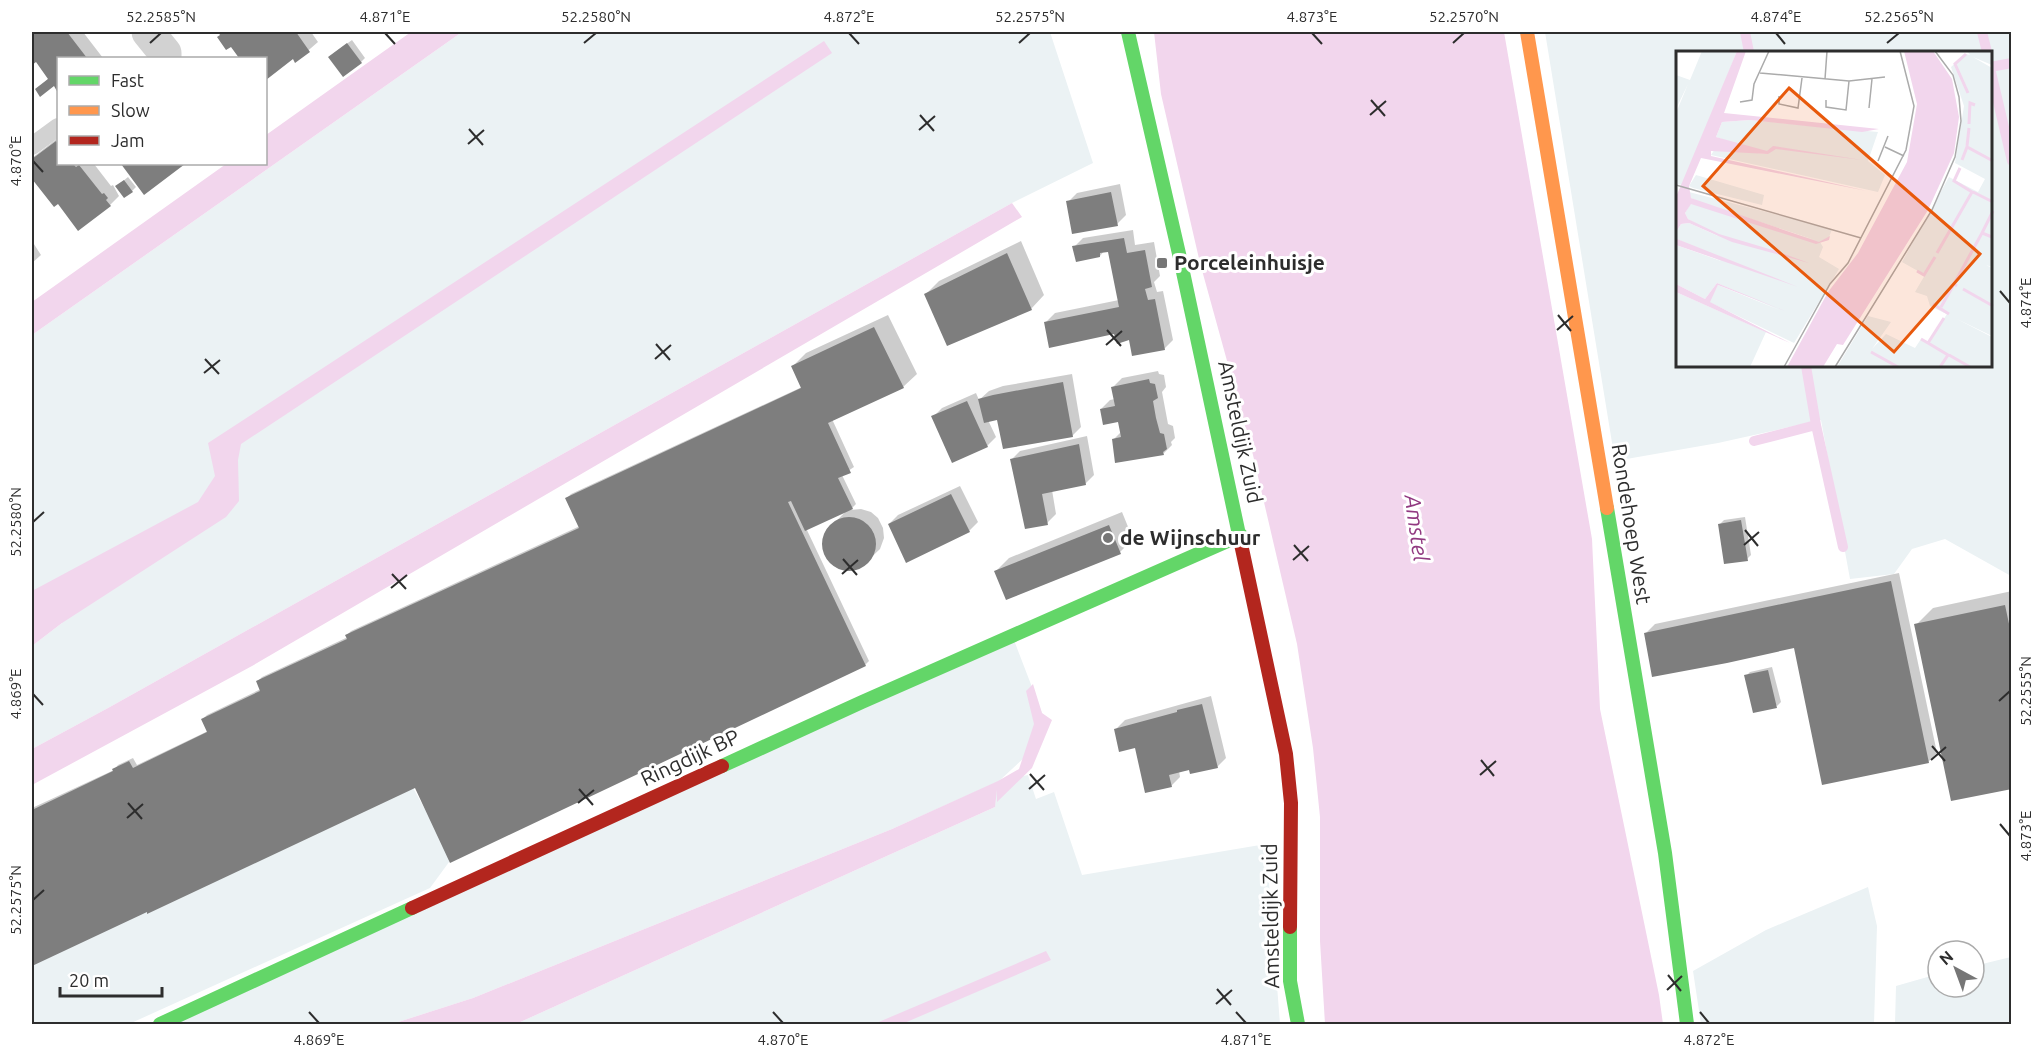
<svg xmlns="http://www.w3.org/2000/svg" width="2043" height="1056" font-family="Ubuntu,sans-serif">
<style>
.green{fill:#ebf2f4;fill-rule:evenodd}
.water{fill:#f2d6ed}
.shadow{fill:#0003}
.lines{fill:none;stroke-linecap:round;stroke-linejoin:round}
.stream{stroke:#f2d6ed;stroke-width:10}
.building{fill:#7e7e7e}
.lane{stroke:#d2d2d2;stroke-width:18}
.street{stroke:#d2d2d2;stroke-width:33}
.fast{stroke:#63d668;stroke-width:14}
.slow{stroke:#ff974d;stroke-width:14}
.jam{stroke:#b3261e;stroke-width:14}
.ticks{fill:none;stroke:#2d2d2d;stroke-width:2}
.poi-dot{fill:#767676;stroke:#fff;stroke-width:2}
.labels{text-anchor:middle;stroke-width:6;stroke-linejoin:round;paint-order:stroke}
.poi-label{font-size:21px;font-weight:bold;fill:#2d2d2d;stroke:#fff;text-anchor:start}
.street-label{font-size:21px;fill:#2d2d2d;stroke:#fff}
.water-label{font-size:22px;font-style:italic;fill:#913981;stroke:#fff}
.inset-river{fill:none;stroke:#f2d6ed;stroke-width:3}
.inset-road{fill:none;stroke:#ababab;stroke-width:1.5}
.view{fill:#e8590c;fill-opacity:0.15;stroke:#e8590c;stroke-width:3}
.inset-edge{fill:none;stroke:#2d2d2d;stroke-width:3}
.neatline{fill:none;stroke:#2d2d2d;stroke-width:2}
.ticks-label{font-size:15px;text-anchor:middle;fill:#2d2d2d}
</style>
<rect width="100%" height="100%" fill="#fff"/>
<path class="green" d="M462 32H1050L1093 163 1012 203 108 708 32 749V646L62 623 39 589 32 591V335Z
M1545 32H2011V576L1945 539 1912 549 1894 574 1850 579 1821 420 1718 443 1615 461ZM1677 52H1990V366H1677Z
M1012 635 1042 713 1039 744 999 781 1028 775 1036 799 1054 792 1082 875 1266 844 1280 1024H516L995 807 997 782 892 829 473 998 392 1024H170Z
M412 786 452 858 430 888 129 1024H32V965L373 803Z
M1868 887 1877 926 1874 1024H1701L1693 971 1766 930Z
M2011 957V1024H1895L1896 986 1938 974V987H1974V966Z"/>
<path class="water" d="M411 32H462L32 335V302L226 164H266V135Z
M1154 32H1504L1592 539 1600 709 1659 995 1663 1024H1325L1320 941V817L1313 748 1297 644 1253 455 1200 263 1161 94Z
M824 41 832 53 241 444 238 460 239 501 226 517 62 623 32 646V591L198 502 215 476 208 443Z
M1012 203 1022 217 252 666 32 785V749L108 708Z
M1033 684 1042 713 1052 720 1032 768 997 802V790L995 807 516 1024H392L473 998 892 829 998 781 1019 769 1034 724 1026 691Z
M1046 951 1051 960 902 1024H874Z"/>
<path class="shadow" d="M32 32H83L103 58H58V90L54 84 37 89 49 78 36 60 32 64Z
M220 32H311L318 42 296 61 293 57 266 78V58H240Z
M352 40 365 58 361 62 334 53Z
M58 138V164H94L111 186 113 185 119 196 110 205 58 202 33 176 32 177V158Z
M123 164H182L144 192Z
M128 177 136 187 132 191 117 186Z
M1120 184 1126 215 1117 224 1068 202 1077 193Z
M1133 230 1135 245 1154 242 1160 276 1154 282 1157 292 1163 291 1173 340 1164 349 1115 333 1046 322 1055 313 1119 300 1109 250 1104 251 1100 256 1074 247 1083 238Z
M32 241 41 255 32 263Z
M1021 241 1044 295 1031 309 926 294 939 281Z
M888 315 917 374 903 387 832 419 854 467 842 475 856 504 850 510 861 509 871 512 878 518 883 528 884 538 880 549 860 568 845 570 836 567 828 560 824 552 823 541 826 532 847 510 806 528 869 661 865 665 415 786 32 965V808L114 770 118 765 133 758 137 765 208 731 203 719 207 715 261 689 258 681 262 677 348 637 347 635 351 631 580 526 567 498 571 494 802 387 793 366 806 353Z
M1158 371 1159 374 1164 375 1166 387 1162 392 1168 424 1173 426 1175 438 1171 442 1172 445 1163 454 1113 440 1121 432 1119 421 1101 409 1110 400 1115 399 1113 387 1122 378Z
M1072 374 1081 427 1072 436 998 418 988 420 996 437 987 446 933 417 942 408 976 393 979 400 989 391 1003 386Z
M1087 436 1094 475 1085 484 1052 490 1056 514 1047 523 1011 460 1020 451Z
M960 486 978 522 969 531 889 524 898 515Z
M1122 512 1133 539 1120 552 996 571 1009 558Z
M1745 517 1751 555 1747 559 1720 524 1724 520Z
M1899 573 1937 753 1928 762 1795 646 1646 633 1655 624Z
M2012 591V787L1916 625 1933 608Z
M1772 667 1781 702 1777 706 1746 676 1750 672Z
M1211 696 1226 758 1217 767 1179 771 1180 777 1171 786 1136 746 1116 729 1125 720Z"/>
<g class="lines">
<path class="stream" d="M1745 32 1749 52
M1982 32 1987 52
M1990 67 2012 63
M1990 68 2012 161
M1816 425 1843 547
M1754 441 1816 425 1806 366"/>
</g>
<path class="building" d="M32 32H67L87 58H58V93L54 86 40 97 35 89 48 79 36 62 32 65Z
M218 32H296L310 52 295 63 293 59 266 80V58H239L231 47 226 50 217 37 220 35Z
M347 43 362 63 343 77 328 57Z
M56 141 58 144V164H73L76 167 79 165 102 194 104 193 108 198 106 200 111 206 78 231 58 204 54 207 32 179V159Z
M121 164H185L144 195Z
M124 180 133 192 124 198 115 186Z
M1111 192 1118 226 1072 234 1066 201Z
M1124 238 1127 253 1145 250 1152 287 1145 289 1148 300 1155 299 1165 350 1132 356 1129 340 1117 344 1114 334 1049 348 1044 322 1119 307 1108 252 1100 253V257L1076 262 1072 246Z
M1007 253 1032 310 947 346 924 294Z
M874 327 904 388 828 423 851 473 838 478 853 509 805 531 791 501 788 502 866 666 450 863 415 788 147 914V912L32 966V810L113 771 112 769 129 761 133 768 207 732 201 719 260 691 256 681 347 639 345 635 579 528 565 498 801 388 791 366Z
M1149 379 1150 383 1155 384 1158 398 1153 401 1156 418 1160 433 1164 434 1167 449 1163 452 1164 455 1115 463 1112 439 1121 437 1118 422 1103 425 1100 409 1115 406 1111 387Z
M1063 382 1073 437 1003 449 997 420 984 423 978 399 993 395Z
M967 401 988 447 952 463 931 416Z
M1079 444 1086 485 1042 494 1048 525 1025 529 1010 459Z
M951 494 970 532 906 563 888 524Z
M822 544a27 27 0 1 1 54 0a27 27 0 1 1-54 0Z
M1741 520 1748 561 1724 564 1718 524Z
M1109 525 1121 554 1006 600 994 571Z
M1891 581 1929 763 1822 785 1794 648 1727 663 1652 677 1644 633Z
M2005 605 2012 638V789L1951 801 1914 624Z
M1768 670 1777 708 1753 713 1744 675Z
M1202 704 1218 768 1190 774 1189 770 1169 775 1172 787 1145 793 1135 748 1119 752 1114 729 1177 712V710Z"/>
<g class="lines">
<path class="lane" d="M32 146 58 127"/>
<path class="street" d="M148 32 165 53V58"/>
<path class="fast" d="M1128 32 1180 258 1241 544
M1607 508 1665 853 1687 1024
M722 766 862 702 1241 535
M1290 927V981L1298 1024
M160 1024 412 908"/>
<path class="slow" d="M1527 32 1607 508"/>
<path class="jam" d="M1241 544 1286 754 1291 803 1290 927
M412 908 722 766"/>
</g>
<path class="ticks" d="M385 33 395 44M849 33 859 44M1312 33 1322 44M1776 33 1785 44M150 43 161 33M584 43 596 33M1019 43 1030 33M1453 43 1464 33M1887 43 1899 33M1371 100 1385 116M920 115 934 131M1370 115 1386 101M469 129 483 145M919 130 935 116M468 144 484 130M33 161 43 172M2000 291 2010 303M1558 315 1571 331M1107 330 1121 346M1557 330 1573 316M656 344 670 360M1106 345 1122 331M205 359 219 374M655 359 671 345M204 373 220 360M33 522 44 512M1745 530 1758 546M1294 545 1308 561M1744 545 1759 532M843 559 857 575M1293 560 1309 546M392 574 406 589M842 574 858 560M391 588 407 575M33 694 43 705M1999 701 2010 691M1932 746 1945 761M1481 760 1494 776M1931 760 1946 747M1030 774 1044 790M1480 775 1496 761M579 789 593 805M1029 789 1045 775M128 803 142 819M578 803 594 790M127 818 143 804M2000 824 2010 836M33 900 44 890M1668 975 1681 991M1217 989 1231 1005M1667 990 1682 976M1216 1004 1232 990M309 1012 319 1023M773 1012 783 1023M1236 1012 1246 1023M1700 1012 1709 1023"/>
<g class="poi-dot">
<rect x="1156" y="257" width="12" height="12" rx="3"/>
<circle cx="1108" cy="538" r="6"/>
</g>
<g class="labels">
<g class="poi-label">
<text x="1174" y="270">Porceleinhuisje</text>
<text x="1120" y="545">de Wijnschuur</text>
</g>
<g class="street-label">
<text transform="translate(1240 432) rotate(78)" y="7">Amsteldijk Zuid</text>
<text transform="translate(1631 524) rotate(81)" y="7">Rondehoep West</text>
<text transform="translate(690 758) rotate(-25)" y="7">Ringdijk BP</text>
<text transform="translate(1271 916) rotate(-91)" y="7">Amsteldijk Zuid</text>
</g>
<g class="water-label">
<text transform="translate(1417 528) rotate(82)" y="8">Amstel</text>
</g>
</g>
<g transform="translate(1676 51)">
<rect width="316" height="316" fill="#fff"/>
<path d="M26 0H61L8 134 0 133V62L12 33 0 58V24L14 29ZM291 0H316V14L297 6 316 17V216L310 214 316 217V285L254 255 251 245 239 241 249 224 226 211 273 126 302 141 309 128 279 112 288 55 275 16 290 3 294 4ZM74 69 202 81 192 110 209 124 202 141 35 104 39 98 91 103 40 86 46 71ZM20 124 88 144 86 154 17 137 13 135ZM13 141 156 178 152 189 144 191 147 196 143 206 163 218 118 292 33 251 42 234 108 261 41 232 29 248 0 233V194L45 210 1 188 0 181 5 173 13 172 42 185 12 168 9 162 15 152 142 190 24 151 15 147ZM0 241 90 281 74 316H0ZM271 263 316 286V316H161L192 265 215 271 196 298 210 283 239 297 245 288 252 292Z" fill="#ebf2f4"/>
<path d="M61 0H70L48 62 203 78 186 81 74 69 46 71 40 86 91 100 97 95 186 109 100 98 92 103 35 100V105L191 140 25 107 13 135 15 147 143 191 154 185 153 189 140 193 15 153 9 162 12 168 43 183 100 200 133 212 56 191 13 172 5 173 0 181 1 188 122 236 0 194V146ZM228 0H257L276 28 283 66 278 102 252 159 167 294 161 293 147 316H111L152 241 182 202 231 111 241 53ZM41 232 109 260 42 234 34 251 114 292 0 241V233L29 248Z" fill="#f2d6ed"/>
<path class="inset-river" d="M290 3 279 13 292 42M293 73 294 52 299 54M291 95 293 77M286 109 291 96 317 110M297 141 317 151M316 186 306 182 317 160M261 202 296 141 278 130 284 117M241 220 248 224 259 206M281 235 278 233 306 182M287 238 317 255M257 253 273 263M265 256 277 235M245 288 252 292 268 267M252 292 272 304 264 316M195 301 222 316M273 304 294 316"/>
<path class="inset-road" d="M84 22 173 30 209 26M149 28 151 0M103 45V53L122 57 126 27M150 49V56L170 59 173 30M64 51 76 49 78 33 93 0M193 57 196 28M209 96 228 105M202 110 212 85M0 134 185 187M108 316 154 233 172 212 230 99 238 55 224 0M159 316 256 159 279 106 285 70 283 46 277 24 259 0"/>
<path class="view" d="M113 37 304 203 218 301 27 135Z"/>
<rect width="316" height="316" class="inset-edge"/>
</g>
<rect width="2043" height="1056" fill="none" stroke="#ffffff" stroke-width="66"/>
<rect x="57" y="57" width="210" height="108" fill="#ffffff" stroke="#ababab" stroke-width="1.5"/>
<rect x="69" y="76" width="30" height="9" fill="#63d668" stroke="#ababab" stroke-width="1.5"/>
<text x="111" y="87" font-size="18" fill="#2d2d2d">Fast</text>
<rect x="69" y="106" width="30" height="9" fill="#ff974d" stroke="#ababab" stroke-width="1.5"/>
<text x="111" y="117" font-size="18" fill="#2d2d2d">Slow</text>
<rect x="69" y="136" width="30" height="9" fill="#b3261e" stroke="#ababab" stroke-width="1.5"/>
<text x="111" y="147" font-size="18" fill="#2d2d2d">Jam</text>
<g transform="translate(1956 969) rotate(319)"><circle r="28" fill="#ffffff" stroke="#ababab" stroke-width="1.5"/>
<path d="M0-4.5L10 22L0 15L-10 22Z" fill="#767676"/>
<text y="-9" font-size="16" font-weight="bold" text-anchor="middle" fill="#2d2d2d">N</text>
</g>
<path d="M60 987v9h102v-9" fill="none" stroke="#2d2d2d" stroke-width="3"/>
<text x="69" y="987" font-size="18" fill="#2d2d2d" stroke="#ffffff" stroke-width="4.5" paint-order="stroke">20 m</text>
<rect x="33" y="33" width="1977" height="990" class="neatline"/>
<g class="ticks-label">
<text x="161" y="22">52.2585°N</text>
<text x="385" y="22">4.871°E</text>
<text x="596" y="22">52.2580°N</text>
<text x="849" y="22">4.872°E</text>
<text x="1030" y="22">52.2575°N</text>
<text x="1312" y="22">4.873°E</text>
<text x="1464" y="22">52.2570°N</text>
<text x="1776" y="22">4.874°E</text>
<text x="1899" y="22">52.2565°N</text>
<text transform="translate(16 161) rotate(-90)" y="5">4.870°E</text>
<text transform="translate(2026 303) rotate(-90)" y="5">4.874°E</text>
<text transform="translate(16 522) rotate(-90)" y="5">52.2580°N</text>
<text transform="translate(2026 691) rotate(-90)" y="5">52.2555°N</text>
<text transform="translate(16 694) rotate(-90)" y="5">4.869°E</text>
<text transform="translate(2026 836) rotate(-90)" y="5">4.873°E</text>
<text transform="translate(16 900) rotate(-90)" y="5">52.2575°N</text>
<text x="319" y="1045">4.869°E</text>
<text x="783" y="1045">4.870°E</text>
<text x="1246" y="1045">4.871°E</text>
<text x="1709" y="1045">4.872°E</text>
</g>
</svg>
